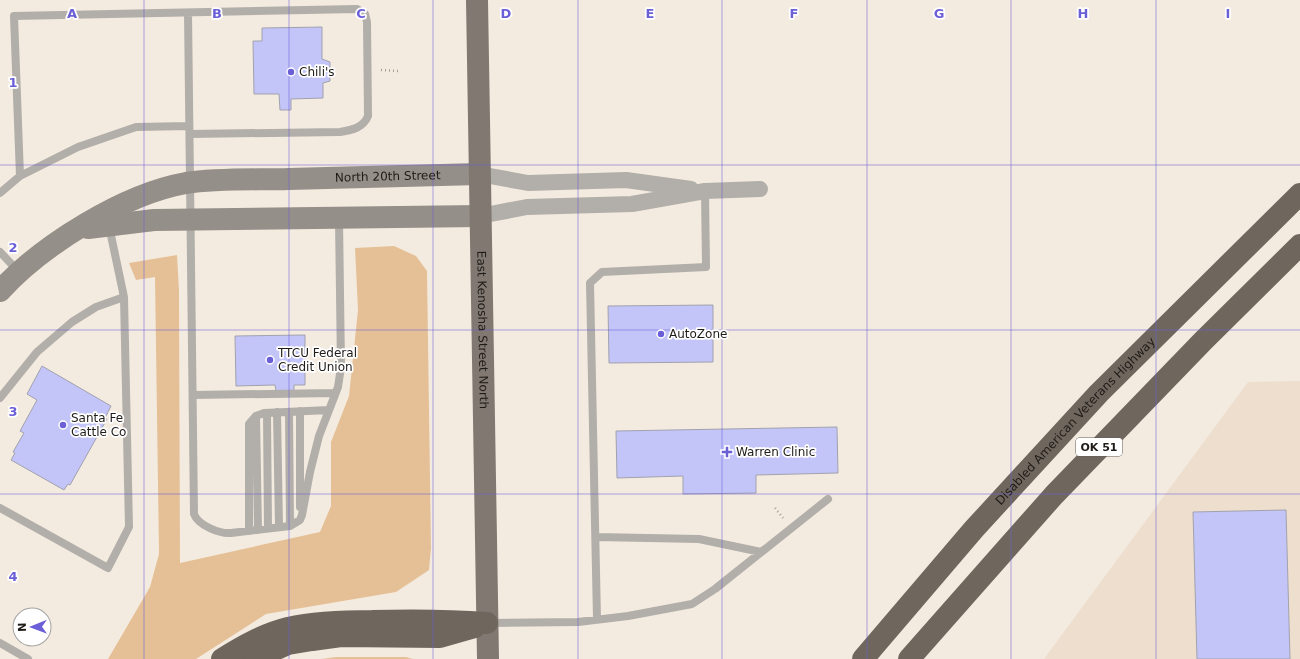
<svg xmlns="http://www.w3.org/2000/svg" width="1300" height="659" font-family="'DejaVu Sans',sans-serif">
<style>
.built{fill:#eddece}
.green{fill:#e5c096}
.building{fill:#c3c4f8;stroke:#a1a2ae}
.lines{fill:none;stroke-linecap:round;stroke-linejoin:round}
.path{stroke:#a49d95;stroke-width:2.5;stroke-dasharray:1 3;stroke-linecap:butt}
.lane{stroke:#b2aea9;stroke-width:8}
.street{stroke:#b2aea9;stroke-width:16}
.secondary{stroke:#958f89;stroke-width:22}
.primary{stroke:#817971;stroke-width:22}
.highway{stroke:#6f675e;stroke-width:22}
.grid{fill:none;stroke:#6b5fd8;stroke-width:1;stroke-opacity:0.55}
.poi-dot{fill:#6b5fd8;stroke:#fff;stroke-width:1.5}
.labels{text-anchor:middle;stroke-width:3.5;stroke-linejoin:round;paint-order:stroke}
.shield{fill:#fff;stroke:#625f5d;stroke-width:1}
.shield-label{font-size:11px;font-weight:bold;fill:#1f1b18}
.poi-label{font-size:12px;fill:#1f1b18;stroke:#fff;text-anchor:start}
.street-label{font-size:12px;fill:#1f1b18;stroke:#fff}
.grid-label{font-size:13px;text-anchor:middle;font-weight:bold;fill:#6b5fd8;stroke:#fff;stroke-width:3.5;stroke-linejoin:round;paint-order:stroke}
</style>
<rect width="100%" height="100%" fill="#f4ebe0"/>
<path class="built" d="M1300 381V659H1044L1248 382Z"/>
<path class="green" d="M394 246 416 256 427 271 431 548 429 570 396 592 266 614 196 659H108L150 587 159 554 155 277 136 280 129 263 177 255 179 290 180 563 320 532 331 506V442L349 396 358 310 355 248Z
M336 657H406L413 659H321Z"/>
<path class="building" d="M322 27V59L330 62V81L323 83V98L291 99V110H280L279 94H254L253 41H262V28Z
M713 305V362L609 363 608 306Z
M305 335V385H294V391H276L275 385 236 386 235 336Z
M42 366 111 406 105 418 107 419 70 485 68 484 64 490 11 460 15 453 13 452 24 433 20 431 37 400 27 394Z
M837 427 838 473 756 475V493L683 494V476L617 478 616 431Z
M1286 510 1290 659H1197L1193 512Z"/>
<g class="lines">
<path class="path" d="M381 70 398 71
M775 508 783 518"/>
<path class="lane" d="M188 13 194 514C198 525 219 534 231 533L290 526 300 520 302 515 310 472 319 436 338 387 341 367 339 219
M20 176 78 147 136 127 189 126
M0 193 20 176 14 16 357 9 365 14 367 22 368 116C363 128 352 130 340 132L190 134
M0 252 19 272
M193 395 335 393
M0 398 37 352 72 322 96 307 124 297
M277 412 279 527
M289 412 290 526
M267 413 268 528
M256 416 258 530
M300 507V411
M0 508 108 568 129 527 124 297 109 226
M249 531V424L256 416 264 413 329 410
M596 537 699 539 761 552
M597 619 590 283 602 272 706 267 705 191
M489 623 578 622 628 616 692 604 715 589 828 499
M0 643 28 659"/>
<path class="street" d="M479 174 528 183 626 180 691 189
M480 216 527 207 632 204 705 191 760 189"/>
<g class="secondary">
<path d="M88 228 154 220 480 216"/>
<path id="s1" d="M0 291C42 245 124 194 186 183 219 178 255 180 289 179 352 177 416 176 479 174"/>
</g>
<path class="primary" id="s2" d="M477 0 488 659"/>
<g class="highway">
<path d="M222 659C243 646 264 634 288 628 315 622 344 621 372 621 412 620 447 620 487 623"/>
<path d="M254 659 288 644 312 640 341 636 440 637 475 627"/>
<path id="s3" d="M863 659 974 529 1099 393 1300 194"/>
<path d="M909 659 1054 495 1203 341 1300 245"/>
</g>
</g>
<path class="grid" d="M144 0V659M289 0V659M433 0V659M578 0V659M722 0V659M867 0V659M1011 0V659M1156 0V659M0 165H1300M0 330H1300M0 494H1300"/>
<g class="poi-dot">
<circle cx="291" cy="72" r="4"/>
<circle cx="661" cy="334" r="4"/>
<circle cx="270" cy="360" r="4"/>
<circle cx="63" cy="425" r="4"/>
<path d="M725 446h4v4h4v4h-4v4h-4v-4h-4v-4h4z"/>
</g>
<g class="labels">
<rect class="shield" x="1076" y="438" width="46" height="18" rx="3"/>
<g class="shield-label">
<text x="1099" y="451">OK 51</text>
</g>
<g class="poi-label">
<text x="299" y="76">Chili's</text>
<text x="669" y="338">AutoZone</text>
<text x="278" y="357">TTCU Federal<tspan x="278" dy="14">Credit Union</tspan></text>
<text x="71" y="422">Santa Fe<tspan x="71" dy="14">Cattle Co</tspan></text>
<text x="736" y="456">Warren Clinic</text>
</g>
<g class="street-label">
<text dy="4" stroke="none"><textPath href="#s1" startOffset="420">North 20th Street</textPath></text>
<text dy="4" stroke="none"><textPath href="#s2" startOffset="330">East Kenosha Street North</textPath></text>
<text dy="4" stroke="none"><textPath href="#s3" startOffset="319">Disabled American Veterans Highway</textPath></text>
</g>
</g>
<g class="grid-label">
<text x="72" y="18">A</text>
<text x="217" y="18">B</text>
<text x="361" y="18">C</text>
<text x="506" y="18">D</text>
<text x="650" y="18">E</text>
<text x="794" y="18">F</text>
<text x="939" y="18">G</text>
<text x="1083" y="18">H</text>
<text x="1228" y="18">I</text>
<text x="13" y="87">1</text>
<text x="13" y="252">2</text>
<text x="13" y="416">3</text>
<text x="13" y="581">4</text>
</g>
<g transform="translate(32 627) rotate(269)"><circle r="19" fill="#ffffff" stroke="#a5a4a3"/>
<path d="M0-3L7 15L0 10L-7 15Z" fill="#6b5fd8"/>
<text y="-6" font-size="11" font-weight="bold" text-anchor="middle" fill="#1f1b18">N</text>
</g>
</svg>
